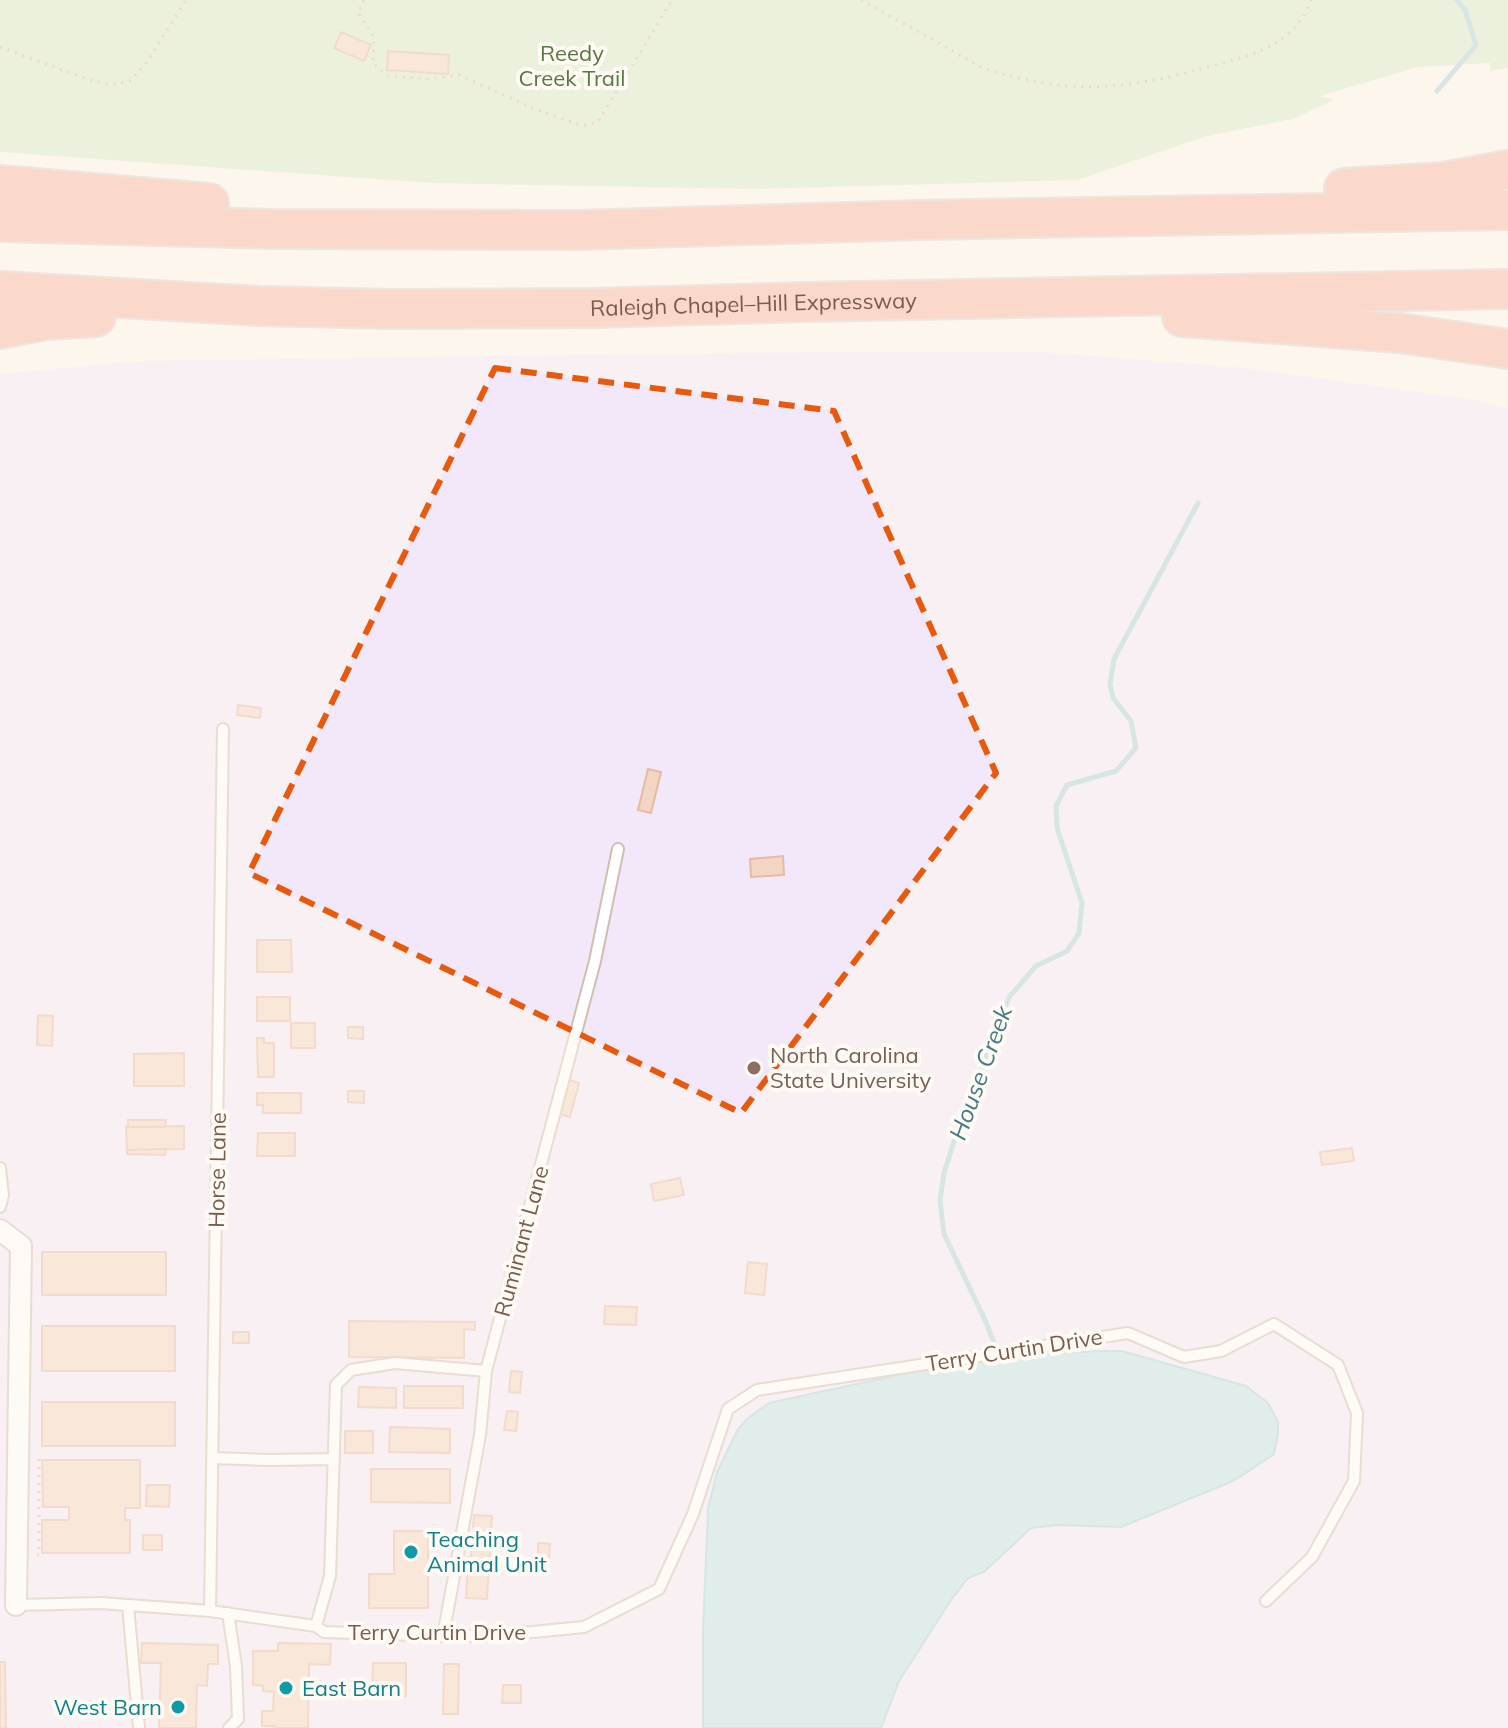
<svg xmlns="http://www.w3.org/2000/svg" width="1508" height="1728" font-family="Mulish,sans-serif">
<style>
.education{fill:#f3e8fa}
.green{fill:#d8ecc9}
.water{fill:#bfe3e8;stroke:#a5d3da;stroke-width:2}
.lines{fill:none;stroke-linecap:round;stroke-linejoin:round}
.stream{stroke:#a5d3da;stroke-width:5}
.building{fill:#f3d5c3;stroke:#e6bba3;stroke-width:2}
.service-casing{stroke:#d1beb0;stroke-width:14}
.minor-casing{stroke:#d1beb0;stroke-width:24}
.motorway-casing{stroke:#dad1cd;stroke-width:42}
.path{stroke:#d9b8a5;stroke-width:3;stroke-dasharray:2 6;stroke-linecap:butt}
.service{stroke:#fff;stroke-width:10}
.minor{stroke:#fff;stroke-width:20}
.motorway{stroke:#f7b7a3;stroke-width:38}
.marked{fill:none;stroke:#e8590c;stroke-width:6;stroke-dasharray:16 10;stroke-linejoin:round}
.education-dot{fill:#8d6e63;stroke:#fffaf3;stroke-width:3}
.culture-dot{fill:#0f9aa8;stroke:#fffaf3;stroke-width:3}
.labels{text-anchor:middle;stroke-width:8;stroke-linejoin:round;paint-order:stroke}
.park-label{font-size:22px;fill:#537a41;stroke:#fffaf3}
.street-label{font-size:22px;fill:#7a5c4d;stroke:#fffaf3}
.education-label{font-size:22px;fill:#785e54;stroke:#fffaf3;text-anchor:start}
.culture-label{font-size:22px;fill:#0d838f;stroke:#fffaf3;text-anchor:start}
.water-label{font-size:24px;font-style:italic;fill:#437c86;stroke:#fffaf3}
</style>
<rect width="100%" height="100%" fill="#fdf6ec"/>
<path class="education" d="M1040 352 1245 368 1469 399 1508 408V1728H0V374L139 361 715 353Z"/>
<path class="green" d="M0 0H1508V68L1490 71V63L1418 67 1320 96 1334 100 1293 119 1207 136 1077 180 756 189 431 183 0 152Z"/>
<path class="water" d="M1097 1351H1122L1246 1386 1268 1403 1278 1422V1434L1274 1454 1233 1481 1121 1527 1058 1525 1031 1528 984 1572 968 1578 951 1600 899 1681 881 1728H703V1634L708 1509 717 1472 738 1429 748 1418 769 1403 903 1374 1000 1358Z"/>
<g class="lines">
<path class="stream" d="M1437 91 1476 45 1465 10 1457 0
M1000 1358 985 1320 944 1234 940 1200 944 1173 962 1116 981 1073 994 1032 1010 996 1036 966 1067 951 1079 933 1082 903 1057 828 1056 806 1067 785 1116 771 1136 748 1131 721 1113 698 1110 684 1114 659 1198 503"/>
</g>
<path class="building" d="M341 32 371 45 364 61 334 48Z
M388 51 449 55 448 74 387 70Z
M238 705 261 708 260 718 237 715Z
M648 769 661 772 651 813 638 810Z
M783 856 784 875 751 877 750 859Z
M257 940H291L292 972H257Z
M257 997H290V1021H257Z
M38 1015 53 1016 52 1046 37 1045Z
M291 1023H315V1048H291Z
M348 1027H363V1039L348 1038Z
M257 1038H264V1043H274V1077H258Z
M184 1053V1086H134V1054Z
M566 1079 579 1083 570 1117 556 1113Z
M348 1091H364V1103L348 1102Z
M257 1093H301V1113H263V1105H257Z
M128 1120H166L165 1127H128Z
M184 1126V1149L127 1150 126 1127Z
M258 1133H295V1156H257Z
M1352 1148 1354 1161 1322 1165 1320 1152Z
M166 1149 165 1155 127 1154V1150Z
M680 1178 684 1195 654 1201 651 1184Z
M42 1252H166V1295H42Z
M748 1262 767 1264 764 1295 745 1293Z
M605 1306 637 1307 636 1325 604 1324Z
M349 1321 475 1322V1330L464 1329V1358L349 1357Z
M42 1326H175V1371H42Z
M233 1332H249V1343H233Z
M511 1371 522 1372 520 1393 509 1392Z
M404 1386H463V1408H404Z
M359 1387 396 1388V1408L358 1407Z
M42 1402H175V1446H42Z
M507 1411 518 1412 516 1431 504 1430Z
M390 1427 450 1429V1453L389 1452Z
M345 1431H373V1453H345Z
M42 1460H140V1508H125V1520H130V1553H42V1520H69V1507H43Z
M371 1469H450V1503L371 1502Z
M147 1485H170L169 1507 146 1506Z
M474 1515 492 1516 487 1599 466 1598 468 1557H471Z
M394 1531H428V1608H369V1574H394Z
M143 1535H162V1550H143Z
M538 1543 550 1544 549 1563H538Z
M142 1643 218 1645V1664H208L207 1686 197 1685 196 1728H159L161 1663H141Z
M278 1643 331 1644 330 1665 309 1664 308 1728H274V1726H262V1711H273L274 1692 263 1691V1686L253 1685V1651H278Z
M0 1662H5L6 1728H0Z
M373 1663H406V1696H372Z
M444 1664H459L458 1714H443Z
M503 1685H521V1703H502Z"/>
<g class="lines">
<g class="service-casing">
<path id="service" d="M0 1168 3 1195 0 1207
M212 1458 271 1460 334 1459
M16 1605 101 1603 210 1611 316 1626 324 1632 443 1636H491L584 1627 659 1589 693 1514 728 1409 757 1390 1128 1333 1184 1357 1221 1351 1274 1324 1338 1365 1357 1413 1354 1481 1312 1557 1266 1601
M128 1605 139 1728
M210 1611 223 729
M228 1613 236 1666 238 1719 229 1728
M316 1626 330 1576 336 1385 351 1370 395 1363 486 1371
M443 1636 480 1435 486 1371 595 961 618 849"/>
</g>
<g class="minor-casing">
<path id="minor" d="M0 1230 21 1246 16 1605"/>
</g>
<g class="motorway-casing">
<g id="motorway">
<path d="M0 185 209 203"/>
<path d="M1344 188 1444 182 1508 170"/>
<path d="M0 222 274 229 579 230 920 220 1508 210"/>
<path id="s1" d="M0 291 258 306 392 309 593 308 805 302 1508 289"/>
<path d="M1182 317 1400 333 1508 349"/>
<path d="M0 329 46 320 96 317"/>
</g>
</g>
<path class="path" d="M364 0 358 13 374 37 373 63 387 76 430 79 459 75 535 109 582 126 598 122 672 0
M861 0C889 16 918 31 946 47 958 54 970 62 983 68 992 72 1003 74 1012 76 1085 96 1145 85 1215 65 1257 54 1294 44 1311 0
M0 47 87 79 112 85 130 81 147 62 186 0
M37 1555H39V1453"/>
<use href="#service" class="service"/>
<use href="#minor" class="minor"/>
<use href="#motorway" class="motorway"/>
</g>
<path d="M0 0H1508V1728H0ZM495 368 834 411 996 773 741 1113 249 873Z" fill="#fdf6ec" fill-opacity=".55" fill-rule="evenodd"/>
<path class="marked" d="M495 368 834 411 996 773 741 1113 249 873Z"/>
<circle class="education-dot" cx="754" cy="1068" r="8"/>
<g class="culture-dot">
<circle cx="411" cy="1552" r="8"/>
<circle cx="286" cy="1688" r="8"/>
<circle cx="178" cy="1707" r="8"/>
</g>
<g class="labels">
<g class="park-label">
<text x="572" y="61">Reedy<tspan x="572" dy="25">Creek Trail</tspan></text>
</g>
<g class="street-label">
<text dy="8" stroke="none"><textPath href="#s1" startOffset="754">Raleigh Chapel–Hill Expressway</textPath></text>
<text transform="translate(217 1170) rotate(-89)" y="8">Horse Lane</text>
<text transform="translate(521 1241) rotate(-75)" y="8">Ruminant Lane</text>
<text transform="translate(1014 1350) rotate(-9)" y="8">Terry Curtin Drive</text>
<text x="437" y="1640">Terry Curtin Drive</text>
</g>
<g class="education-label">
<text x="770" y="1063">North Carolina<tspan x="770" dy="25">State University</tspan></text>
</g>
<g class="culture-label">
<text x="427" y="1547">Teaching<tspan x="427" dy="25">Animal Unit</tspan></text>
<text x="302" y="1696">East Barn</text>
<text x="162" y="1715" text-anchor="end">West Barn</text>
</g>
<g class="water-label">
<text transform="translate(981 1073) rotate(-70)" y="8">House Creek</text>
</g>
</g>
</svg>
